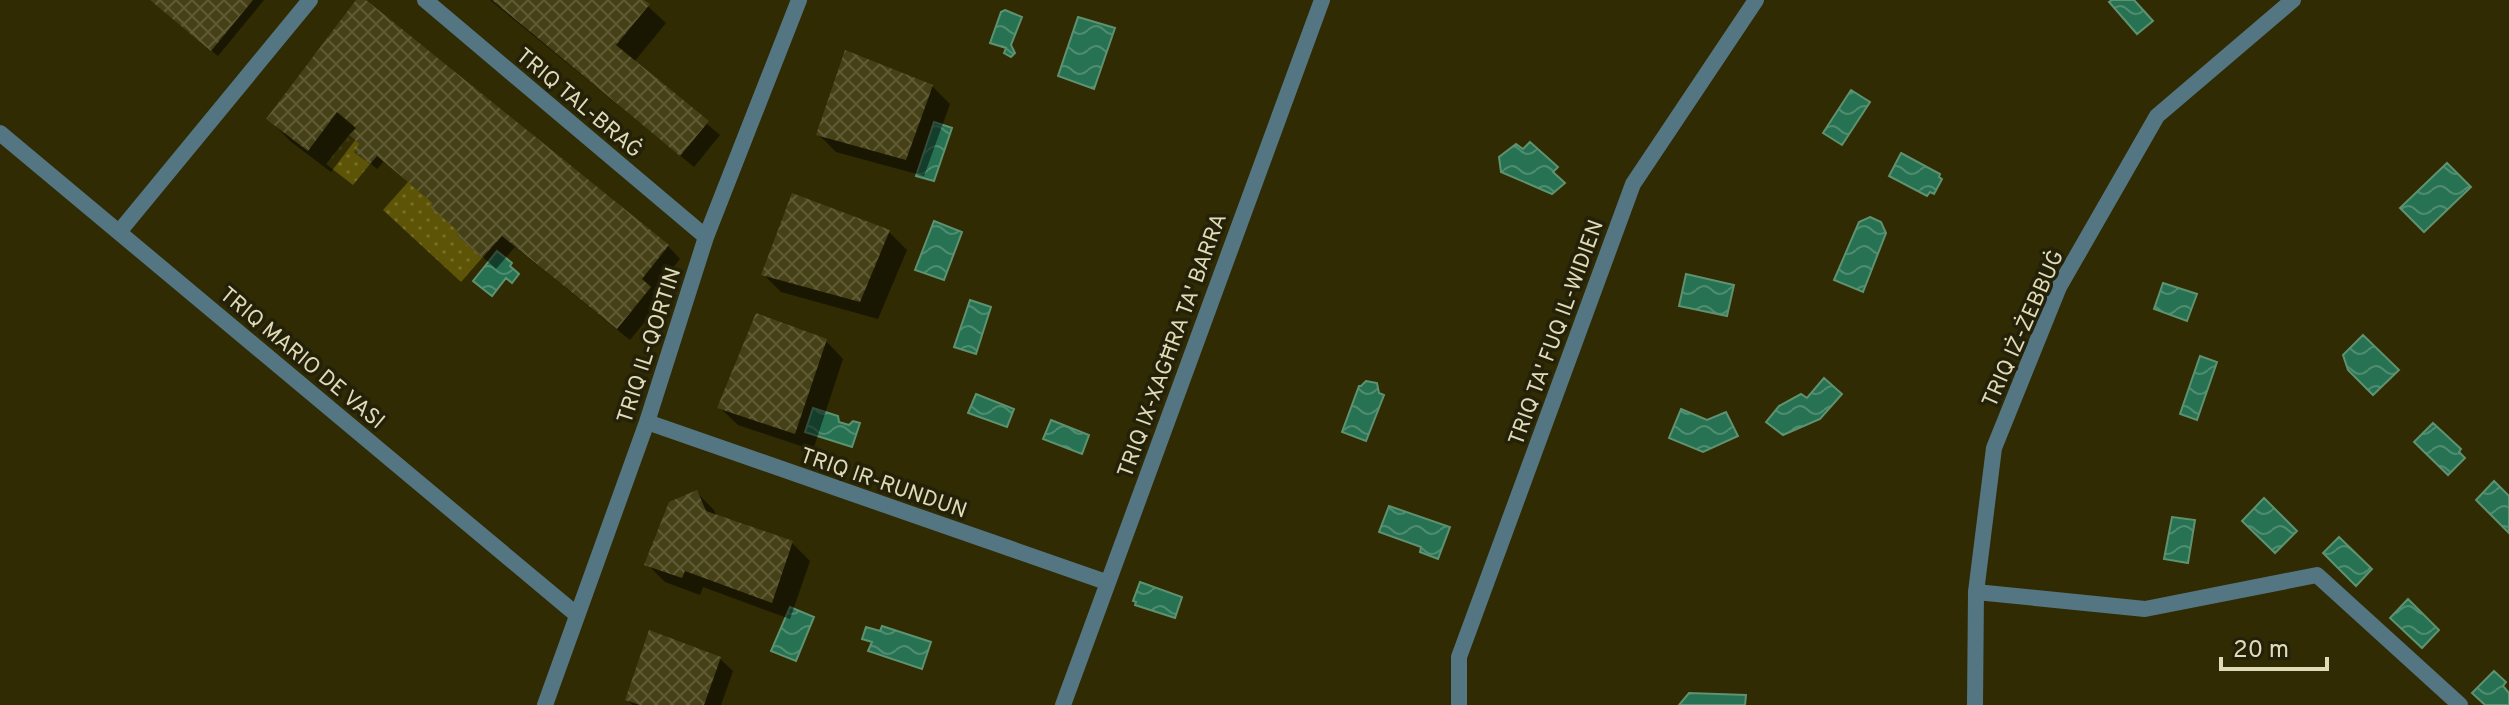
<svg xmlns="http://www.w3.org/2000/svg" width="2509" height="705" font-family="Overpass,sans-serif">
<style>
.garden{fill:url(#garden-dots)}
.water{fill:url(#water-waves);stroke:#5e9270;stroke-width:2}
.shadow{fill:#0007}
.building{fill:url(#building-cross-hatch)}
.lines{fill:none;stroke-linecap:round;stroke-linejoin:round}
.service{stroke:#547683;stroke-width:16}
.minor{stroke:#547683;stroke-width:16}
.labels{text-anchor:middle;stroke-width:7;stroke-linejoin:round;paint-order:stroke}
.street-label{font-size:22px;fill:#dfdbb7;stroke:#24210a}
</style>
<defs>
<pattern id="garden-dots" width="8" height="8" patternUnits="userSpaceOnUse" patternTransform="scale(2)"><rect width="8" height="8" fill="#5d5407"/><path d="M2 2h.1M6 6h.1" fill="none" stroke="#746c29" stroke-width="1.8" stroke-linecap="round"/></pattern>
<pattern id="water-waves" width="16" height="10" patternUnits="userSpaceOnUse" patternTransform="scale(2)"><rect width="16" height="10" fill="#267252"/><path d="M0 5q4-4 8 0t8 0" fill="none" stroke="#4f8c70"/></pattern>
<pattern id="building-cross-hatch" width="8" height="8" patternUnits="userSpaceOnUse" patternTransform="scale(2)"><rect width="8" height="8" fill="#454016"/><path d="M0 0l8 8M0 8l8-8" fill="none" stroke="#5f5b36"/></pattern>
</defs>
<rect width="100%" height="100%" fill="#302b02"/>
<path class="garden" d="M349 135 360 144 354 152 370 164 353 185 326 164Z
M408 182 433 203 459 232 457 235 482 258 461 282 383 210Z"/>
<path class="water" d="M2112 0H2134L2153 21 2137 34 2109 2Z
M1005 10 1022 17 1011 45 1015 53 1011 57 1004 53 1006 48 990 43 1001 12Z
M1078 17 1115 28 1094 89 1058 76Z
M1851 90 1870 102 1842 145 1823 133Z
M934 122 952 128 934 181 916 176Z
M1530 142 1558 167 1553 172 1565 183 1552 194 1501 172 1499 157 1516 144 1523 149Z
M1901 153 1940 174 1939 177 1942 179 1934 194 1930 192 1927 196 1889 176Z
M2447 163 2471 187 2424 232 2400 208Z
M1870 217 1881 222 1886 233 1863 292 1834 280 1859 222Z
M934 221 962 232 944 280 915 270Z
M497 251 512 263 510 266 519 274 512 283 506 278 492 296 473 281Z
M1686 274 1734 285 1727 316 1679 306Z
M2163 283 2197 294 2187 321 2154 309Z
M970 300 991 307 976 354 954 347Z
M2363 335 2399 370 2373 395 2348 370 2343 355Z
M2200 356 2217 362 2197 420 2180 414Z
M1824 378 1842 394 1820 419 1783 435 1766 422 1779 406 1801 394 1807 398Z
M1366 381 1377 383 1379 393 1384 395 1366 441 1342 432 1359 386H1361Z
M976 394 1014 409 1007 427 968 413Z
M813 408 838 416 839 422 849 425 853 421 860 423 852 447 805 432Z
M1681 409 1707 420 1726 412 1738 436 1703 452 1669 438Z
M1051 420 1089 435 1082 454 1043 439Z
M2433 423 2461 449 2459 452 2465 458 2448 475 2414 442Z
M2494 481 2509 496V533L2476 500Z
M2264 498 2297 531 2275 553 2242 521Z
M1389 506 1450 527 1438 559 1420 552 1421 547 1379 532Z
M2172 517 2195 520 2188 563 2164 559Z
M2339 537 2372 569 2356 586 2323 553Z
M1140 582 1182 597 1175 618 1135 605 1136 602 1133 601Z
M2408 599 2439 630 2422 648 2390 618Z
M790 607 814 617 796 661 771 651Z
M882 626 931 642 922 669 868 651 872 642 862 639 866 627 880 631Z
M2494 671 2506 682 2503 686 2509 693V705H2485L2472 693Z
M1689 693 1746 695 1745 705H1679Z"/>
<path class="shadow" d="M151 0H264L218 56Z
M359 0H362L668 246 680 259 653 292 662 301 630 340 515 247 496 269 472 247 435 204 384 161 377 169 363 157 362 145 356 139 331 172 290 141 269 119Z
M490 0H641L666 23 634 62 720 135 694 167Z
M932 86 950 104 924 176 836 152 818 134Z
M889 232 907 250 878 319 781 292 763 274Z
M826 341 843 359 813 450 738 425 720 408Z
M696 492 714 510 717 517 792 543 810 561 790 619 703 587 700 595 665 582 647 564Z
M720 659 733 671 721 705H633L627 700Z"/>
<path class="building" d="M150 0H253L211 51Z
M356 0H366L669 245 642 279 651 287 617 329 502 236 482 258 457 235 459 232 430 207 433 203 408 182 377 156 370 164 354 151 360 144 349 135 356 128 337 112 308 151 266 119Z
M492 0H644L650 4 616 45 709 121 680 156Z
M845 50 933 85 906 160 816 135Z
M792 193 890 230 860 302 761 275Z
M756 313 827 339 795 434 717 408Z
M697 490 706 511 793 541 772 603 685 571 682 578 644 565 669 502Z
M649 630 721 657 704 705H640L625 700Z"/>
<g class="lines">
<path class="service" d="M1976 592 2145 609 2317 575 2460 705"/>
<path class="minor" d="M425 0 706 237
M0 133 577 615
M119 232 310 0
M647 422 1106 582
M545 705 647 422 706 237 799 0
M1063 705 1322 0
M1459 705V657L1633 184 1756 0
M1975 705 1976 592 1994 448 2059 287 2157 116 2293 0"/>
</g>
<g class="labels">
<g class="street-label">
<text transform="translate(580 102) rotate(40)" y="8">TRIQ TAL-BRAĠ</text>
<text transform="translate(2022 328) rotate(-66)" y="8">TRIQ IŻ-ŻEBBUĠ</text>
<text transform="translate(1555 332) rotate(-70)" y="8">TRIQ TA' FUQ IL-WIDIEN</text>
<text transform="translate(648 345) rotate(-72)" y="8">TRIQ IL-QORTIN</text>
<text transform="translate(1171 345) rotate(-70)" y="8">TRIQ IX-XAGĦRA TA' BARRA</text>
<text transform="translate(303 357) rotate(40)" y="8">TRIQ MARIO DE VASI</text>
<text transform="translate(884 482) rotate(19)" y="8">TRIQ IR-RUNDUN</text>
</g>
</g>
<path d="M2221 657v12h106v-12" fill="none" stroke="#dfdbb7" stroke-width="4"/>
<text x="2233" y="657" font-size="24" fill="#dfdbb7" stroke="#24210a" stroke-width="6" paint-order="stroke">20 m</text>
</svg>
